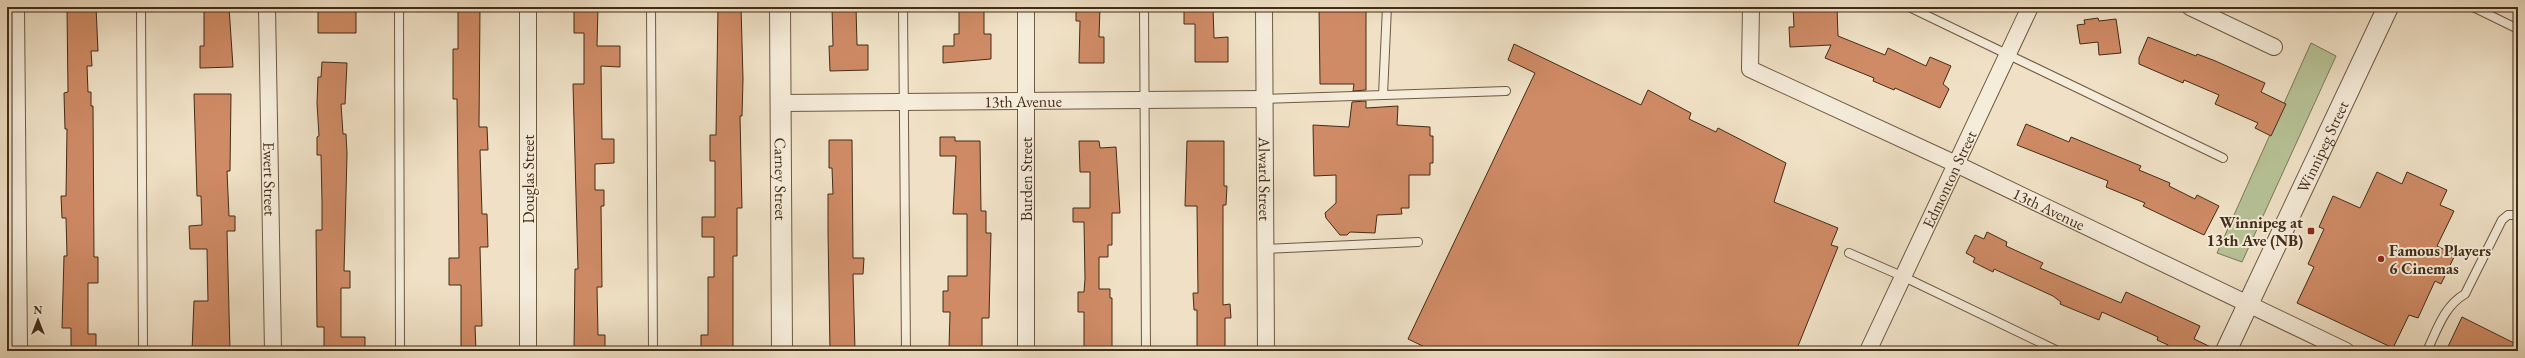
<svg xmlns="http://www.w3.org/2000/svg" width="2525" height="358" font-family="'EB Garamond',serif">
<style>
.green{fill:#b7c397;stroke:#7c7857}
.building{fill:#cf8b66;stroke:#422c17}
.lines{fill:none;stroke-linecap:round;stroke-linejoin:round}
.service-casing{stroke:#6e5943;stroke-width:10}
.minor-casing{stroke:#6e5943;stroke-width:18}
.tertiary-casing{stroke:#6e5943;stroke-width:22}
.service{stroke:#f5ecda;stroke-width:8}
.minor{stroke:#f5ecda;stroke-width:16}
.tertiary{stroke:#f5ecda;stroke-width:20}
.poi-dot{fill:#8f2418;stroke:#f5ecda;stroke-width:1.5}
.labels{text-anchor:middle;stroke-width:4;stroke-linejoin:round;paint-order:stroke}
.street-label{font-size:16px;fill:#422c17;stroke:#f5ecda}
.poi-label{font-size:16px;font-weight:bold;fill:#422c17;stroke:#f5ecda;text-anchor:end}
</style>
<rect width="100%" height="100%" fill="#f0e1c6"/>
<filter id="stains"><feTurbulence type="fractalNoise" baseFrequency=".005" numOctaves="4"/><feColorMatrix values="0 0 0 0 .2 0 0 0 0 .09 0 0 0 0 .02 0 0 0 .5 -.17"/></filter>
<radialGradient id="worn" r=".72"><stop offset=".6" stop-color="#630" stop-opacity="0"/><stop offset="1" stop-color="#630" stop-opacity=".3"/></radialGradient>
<path class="green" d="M7 7H20L24 351H7Z
M2311 43 2336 56 2242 262 2217 253Z"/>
<path class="building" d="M67 7H96L98 51H91L92 66H87L88 92H91V106H93L94 257H98V283H88V334H96V351H71V328H62L64 256H67L66 218H62L61 196H66L67 129H65L64 93 68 92Z
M204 7H229L233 67 200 68V46H204Z
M318 7H356V33H318Z
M458 7H480L479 127H487L488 150H480L482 214H487L488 247H480L482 326H475L476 351H461V285H449V258H459L457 99H453V49H458Z
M574 7H598L597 46H620V67L601 66 602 139H614V163L595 164V190H604V206H601L602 287H597L598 335H605V351H574L575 269H578L573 84H584V33H574Z
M718 7H741L743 79 742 116H740L742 208H737V256H733V351H701V335H708V277H714V237H702V217H715V161H710V135H716Z
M832 7H856L857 45H868V70L830 71 829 46H833Z
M959 7H984V34H991V59L943 63V46H954V34H959Z
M1076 7H1100L1099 37H1104V63H1079L1080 21H1076Z
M1184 7H1213L1214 38 1228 37V62H1195V24H1184Z
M1319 7H1366V90L1353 91 1354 84H1320Z
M1793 7H1837L1838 36 1885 55 1888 48 1926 66 1930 57 1951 66 1943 84 1949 89 1940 108 1895 88 1894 90 1873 81 1874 78 1825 58 1831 45 1790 47 1789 27H1794Z
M2098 18 2099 21 2116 19 2121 53 2099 55 2098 42 2080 44 2077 25 2085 24 2084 20Z
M2148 37 2196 56 2197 54 2213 60 2265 83 2261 92 2286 104 2271 136 2255 128 2258 123 2215 104 2219 95 2184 80 2183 83 2139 64V58Z
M1514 44 1641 105 1648 90 1691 113 1689 119 1716 132 1718 128 1786 163 1774 202 1838 228 1831 245 1838 247 1796 351H1433L1408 339 1535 73 1508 60Z
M322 62 347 63 345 104H341L343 134H346L347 154 344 271H350V288H341V337H365V351H324V327H317L316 230H322V201L321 155H317V137L319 136 317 103 318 77H321Z
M194 94H231L230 171H227L229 216H235V231H227L230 351H192L194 301H208L207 249H190L189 226 202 225 201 196H197Z
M1366 101V108L1398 106 1397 125 1430 127V136H1433V163H1430V175H1409V208H1401L1402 214 1377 215 1375 233 1350 232 1347 235H1340L1326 218 1325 213 1336 203V175L1314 176 1313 125 1349 127 1352 102Z
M2026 124 2069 142 2071 137 2141 166 2139 170 2170 183 2169 186 2195 199 2197 195 2219 206 2204 235 2143 206 2145 203 2106 187 2108 181 2017 145Z
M940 137H955V141H980L981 211H986V233H991L989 318H982V351L949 349 950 312H943V291H948V276H967V214H953L956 156H940Z
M829 140H852L853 258H864L863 274H853L855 351H830L828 232V194H833L832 168H829Z
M1079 141H1099L1100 148 1116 147 1120 213H1112V245H1108V257H1099V289H1110V298H1112V351H1084V312H1078V292H1084L1085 279 1084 222H1073V208H1090V172H1080Z
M1187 141H1224V186H1227L1226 205H1223V305L1230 304 1231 318H1225V351H1197V310H1194L1193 293H1198L1197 206H1185Z
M2377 172 2402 184 2407 172 2447 190 2440 205 2454 211 2437 246 2455 255 2441 284 2435 281 2418 318 2409 315 2393 348 2297 303 2314 267 2308 264 2324 229 2319 227 2333 196 2360 208Z
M1987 232 2007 242 2006 246 2043 263 2040 268 2121 303 2126 292 2200 326 2194 339 2215 349V351H2165L2168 345 2157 340 2158 337 2102 312 2099 320 2060 304 2061 302 2053 296 1994 269 1993 272 1973 262 1975 258 1966 253 1975 235 1984 239Z
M2462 317 2518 345V351H2446Z"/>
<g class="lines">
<g class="service-casing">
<path id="service" d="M141 7 143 351
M399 7 400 351
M651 7 653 351
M903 7 906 351
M1144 7 1146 351
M1909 7 2223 158
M2473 7 2518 29
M1383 95 1387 7
M1265 99 1506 91
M1265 249 1418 242
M1849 253 1904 277 2058 351
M2427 351C2437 330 2444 306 2465 294L2502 220 2508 215H2518"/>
</g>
<g class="minor-casing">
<g id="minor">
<path d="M16 7 19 351"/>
<path id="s1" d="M267 7 273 351"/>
<path d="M528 7V351"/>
<path d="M1026 7V351"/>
<path id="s2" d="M1264 7 1266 351"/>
<path id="s3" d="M1751 7 1750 69 1956 164 2346 351"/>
<path d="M2190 7 2274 47"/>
<path id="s4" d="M782 103 1265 99"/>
<path id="s5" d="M1868 351 2030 7"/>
</g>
</g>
<g class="tertiary-casing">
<g id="tertiary">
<path id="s6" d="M780 7 782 351"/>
<path id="s7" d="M2226 351 2388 7"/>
</g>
</g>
<use href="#service" class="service"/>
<use href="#minor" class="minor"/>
<use href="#tertiary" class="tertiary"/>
</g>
<g class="poi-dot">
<rect x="2307" y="227" width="8" height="8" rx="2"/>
<circle cx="2381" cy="259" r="4"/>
</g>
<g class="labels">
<g class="street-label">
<text dy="6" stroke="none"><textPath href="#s4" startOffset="241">13th Avenue</textPath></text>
<text dy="6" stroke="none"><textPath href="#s7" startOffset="226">Winnipeg Street</textPath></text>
<text dy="6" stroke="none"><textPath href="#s1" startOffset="172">Ewert Street</textPath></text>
<text transform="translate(528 179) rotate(-90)" y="6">Douglas Street</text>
<text dy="6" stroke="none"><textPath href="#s6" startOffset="172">Carney Street</textPath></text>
<text transform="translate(1026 179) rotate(-90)" y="6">Burden Street</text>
<text dy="6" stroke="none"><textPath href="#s2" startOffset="172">Alward Street</textPath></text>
<text dy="6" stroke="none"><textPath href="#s5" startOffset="190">Edmonton Street</textPath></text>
<text dy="6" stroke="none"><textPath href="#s3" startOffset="392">13th Avenue</textPath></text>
</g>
<g class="poi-label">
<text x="2303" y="228">Winnipeg at<tspan x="2303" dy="18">13th Ave (NB)</tspan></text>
<text x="2389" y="256" text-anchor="start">Famous Players<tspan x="2389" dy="18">6 Cinemas</tspan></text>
</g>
</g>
<rect width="2525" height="358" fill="none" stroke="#f0e1c6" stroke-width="24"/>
<rect x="8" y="8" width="2509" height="342" fill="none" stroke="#422c17" stroke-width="2"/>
<rect x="12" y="12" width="2501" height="334" fill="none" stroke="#422c17"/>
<g transform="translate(38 320)" stroke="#f5ecda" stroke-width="3" paint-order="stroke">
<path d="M0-3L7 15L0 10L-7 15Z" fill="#422c17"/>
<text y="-6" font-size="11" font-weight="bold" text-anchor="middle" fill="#422c17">N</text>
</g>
<rect width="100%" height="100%" filter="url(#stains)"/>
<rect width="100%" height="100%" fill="url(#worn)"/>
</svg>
